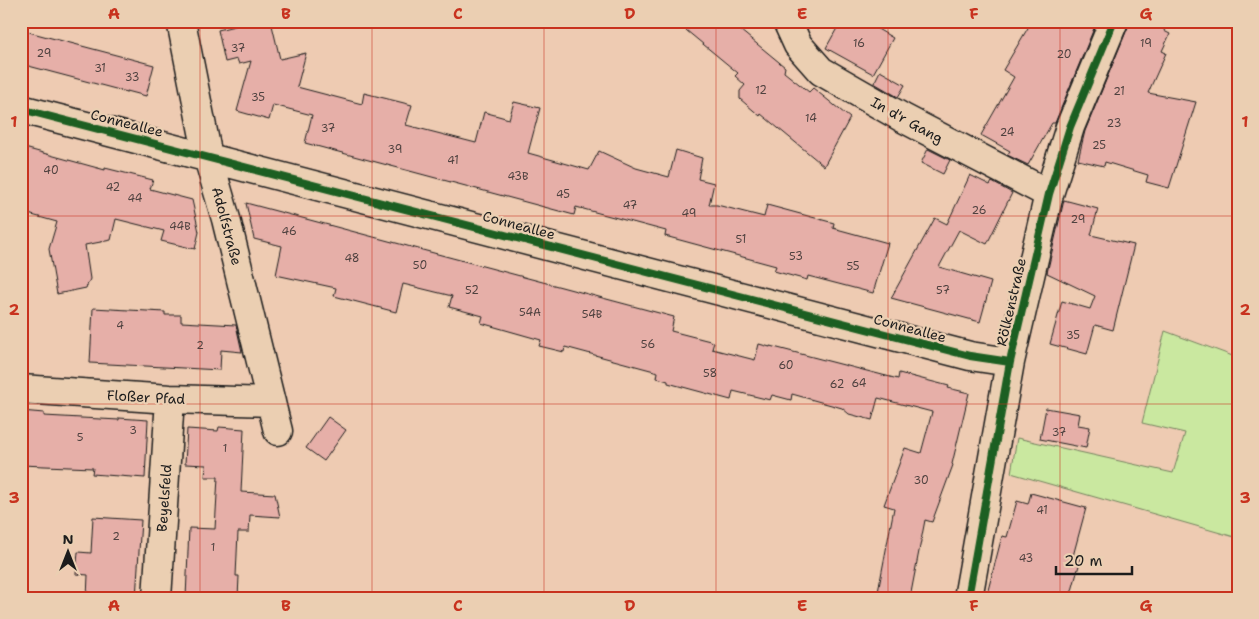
<svg xmlns="http://www.w3.org/2000/svg" width="1259" height="619" font-family="'Shantell Sans',sans-serif">
<style>
.green{fill:#cae8a0;stroke:#73825e}
.building{fill:#e6afa8;stroke:#1c1c1c}
.lines{fill:none;stroke-linecap:round;stroke-linejoin:round}
.minor-casing{stroke:#1c1c1c;stroke-width:31}
.minor{stroke:#ebcfb2;stroke-width:28}
.cycleway-casing{stroke:#ebcfb2;stroke-width:11}
.cycleway{stroke:#1b5e20;stroke-width:8}
.grid{fill:none;stroke:#c8321e;stroke-width:1;stroke-opacity:0.55}
.labels{text-anchor:middle;stroke-width:4.5;stroke-linejoin:round;paint-order:stroke}
.number-label{font-size:11px;fill:#4e413f}
.street-label{font-size:14px;fill:#1c1c1c;stroke:#ebcfb2}
.neatline{fill:none;stroke:#c8321e;stroke-width:2}
.grid-label{font-size:16px;text-anchor:middle;font-weight:bold;fill:#c8321e}
</style>
<rect width="100%" height="100%" fill="#eecbb2"/>
<filter id="ink" filterUnits="userSpaceOnUse"><feTurbulence type="fractalNoise" baseFrequency=".02" numOctaves="2"/><feDisplacementMap in="SourceGraphic" scale="10" xChannelSelector="R" yChannelSelector="G"/><feConvolveMatrix kernelMatrix="1 2 1 2 8 2 1 2 1" color-interpolation-filters="sRGB"/></filter>
<g filter="url(#ink)">
<path class="green" d="M1165 331 1238 358V538L1011 473 1017 438 1173 473 1185 433 1142 423Z"/>
<path class="building" d="M255 21H271L280 59 306 53 297 87 362 104 364 93 412 105 406 125 476 143 484 112 509 119 514 102 540 108 528 153 589 170 599 151 636 168 669 177 676 150 702 158 698 179 714 183 709 205H717L764 217 767 205 834 223 833 228 888 243 873 293 808 276 807 280 774 271 776 266 665 236 666 231 576 207 574 215 305 143 312 115 273 105 269 120 237 111 251 61 239 64 237 59 225 62 218 30Z
M675 21H729L785 67 784 72 809 92 813 88 850 118 824 166 761 114 760 116 740 99V91L745 85 735 76 738 73Z
M841 21H864L893 38 873 74 826 48Z
M1032 21H1097L1055 123H1052L1028 165 1007 155 1010 151 981 135 1014 77 1003 70Z
M1129 21H1168L1164 31 1170 34 1162 51 1166 53 1148 93 1196 102 1169 188 1146 182 1148 175 1105 162 1104 166 1078 160 1085 131 1128 27Z
M21 30 154 65 146 96 127 91V92L21 64Z
M880 71 905 85 898 97 874 83Z
M21 147 105 170V168L153 180 150 189 192 200 199 232 195 249 161 241 164 231 116 219 111 240 85 245 90 279 86 288 57 294 49 249 57 222 21 212Z
M928 149 950 160 943 174 921 163Z
M970 175 990 185 992 182 1012 193 987 244 959 230 939 267 991 282 980 322 891 298 935 218 947 224Z
M1064 200 1098 209 1091 235 1134 245 1113 330 1095 325 1087 354 1050 344 1062 301 1090 309 1095 296 1047 273Z
M246 203 674 317 671 331 714 342 712 349 755 360 759 344 770 347V346L898 379 899 373 949 386 948 388 969 393 952 464 953 465 932 522 925 520 910 598 878 592 894 508 884 505 905 448 921 453 932 412 878 398 872 420 849 414 842 408 792 394 791 400 772 395 770 400 733 391 731 400 668 383V381L657 378 658 372 565 347 564 352 539 346 541 340 481 323 483 316 449 307 452 296 403 284 396 312 334 296 336 288 276 275 282 246 254 239Z
M93 308 165 312V315H181V322L236 325 242 352 221 350 220 370 90 363Z
M1046 408 1080 414 1078 425 1090 427 1086 448 1040 439Z
M21 411 44 413V416L119 420V418L148 420 145 478 92 474 93 468 21 465Z
M328 417 346 430 324 461 306 448Z
M219 427 244 429 241 492 275 494 280 517 250 515 249 532H238L236 576H239L238 598H186L189 528 215 529 218 477H205L206 465 185 464 187 429 218 431Z
M1031 493 1086 508 1073 556 1081 558 1070 598H986L1002 536 1007 537 1017 501 1028 504Z
M93 517 141 520 136 598H87L88 575 76 574 78 552 91 553Z"/>
<g class="lines">
<g class="minor-casing">
<path id="minor" d="M181 21 208 157 226 219 278 431
M787 21 798 45 821 71 903 118 1049 194
M21 109 970 356 1010 362
M21 389 170 399 271 402
M157 598 170 399
M968 598 1010 362 1049 194 1070 127 1114 21"/>
</g>
<use href="#minor" class="minor"/>
<g class="cycleway-casing">
<path id="cycleway" d="M21 109 970 356 1010 362
M968 598 1010 362 1049 194 1070 127 1114 21"/>
</g>
<use href="#cycleway" class="cycleway"/>
</g>
</g>
<path class="grid" d="M200 21V598M372 21V598M544 21V598M716 21V598M888 21V598M1060 21V598M21 216H1238M21 404H1238"/>
<g class="labels">
<g class="number-label">
<text x="859" y="47">16</text>
<text x="1146" y="47">19</text>
<text x="238" y="52">37</text>
<text x="44" y="57">29</text>
<text x="1064" y="58">20</text>
<text x="100" y="72">31</text>
<text x="132" y="81">33</text>
<text x="761" y="94">12</text>
<text x="1119" y="95">21</text>
<text x="258" y="101">35</text>
<text x="811" y="122">14</text>
<text x="1114" y="127">23</text>
<text x="328" y="132">37</text>
<text x="1007" y="136">24</text>
<text x="1099" y="149">25</text>
<text x="395" y="153">39</text>
<text x="453" y="164">41</text>
<text x="51" y="174">40</text>
<text x="518" y="180">43B</text>
<text x="113" y="191">42</text>
<text x="563" y="198">45</text>
<text x="135" y="202">44</text>
<text x="630" y="209">47</text>
<text x="979" y="214">26</text>
<text x="689" y="217">49</text>
<text x="1078" y="223">29</text>
<text x="180" y="230">44B</text>
<text x="289" y="235">46</text>
<text x="741" y="243">51</text>
<text x="796" y="260">53</text>
<text x="352" y="262">48</text>
<text x="420" y="269">50</text>
<text x="853" y="270">55</text>
<text x="472" y="294">52</text>
<text x="943" y="294">57</text>
<text x="530" y="316">54A</text>
<text x="592" y="318">54B</text>
<text x="120" y="329">4</text>
<text x="1073" y="339">35</text>
<text x="648" y="348">56</text>
<text x="200" y="349">2</text>
<text x="786" y="369">60</text>
<text x="710" y="377">58</text>
<text x="859" y="387">64</text>
<text x="837" y="388">62</text>
<text x="133" y="434">3</text>
<text x="1059" y="436">37</text>
<text x="80" y="441">5</text>
<text x="225" y="452">1</text>
<text x="921" y="484">30</text>
<text x="1042" y="514">41</text>
<text x="116" y="540">2</text>
<text x="213" y="551">1</text>
<text x="1026" y="562">43</text>
</g>
<g class="street-label">
<text transform="translate(907 120) rotate(29)" y="5">In d'r Gang</text>
<text transform="translate(127 123) rotate(14)" y="5">Conneallee</text>
<text transform="translate(519 225) rotate(15)" y="5">Conneallee</text>
<text transform="translate(227 226) rotate(75)" y="5">Adolfstraße</text>
<text transform="translate(1011 302) rotate(-77)" y="5">Rölkenstraße</text>
<text transform="translate(910 328) rotate(15)" y="5">Conneallee</text>
<text transform="translate(146 397) rotate(3)" y="5">Floßer Pfad</text>
<text transform="translate(164 498) rotate(-86)" y="5">Beyelsfeld</text>
</g>
</g>
<rect width="1259" height="619" fill="none" stroke="#ebcfb2" stroke-width="55"/>
<g transform="translate(68 552)" stroke="#ebcfb2" stroke-width="4" paint-order="stroke">
<path d="M0-4L9 19L0 12L-9 19Z" fill="#1c1c1c"/>
<text y="-8" font-size="14" font-weight="bold" text-anchor="middle" fill="#1c1c1c">N</text>
</g>
<path d="M1056 566v8h76v-8" fill="none" stroke="#1c1c1c" stroke-width="2.5"/>
<text x="1064" y="566" font-size="15" fill="#1c1c1c" stroke="#ebcfb2" stroke-width="4" paint-order="stroke">20 m</text>
<rect x="28" y="28" width="1204" height="564" class="neatline"/>
<g class="grid-label">
<text x="114" y="19">A</text>
<text x="286" y="19">B</text>
<text x="458" y="19">C</text>
<text x="630" y="19">D</text>
<text x="802" y="19">E</text>
<text x="974" y="19">F</text>
<text x="1146" y="19">G</text>
<text x="14" y="127">1</text>
<text x="1245" y="127">1</text>
<text x="14" y="315">2</text>
<text x="1245" y="315">2</text>
<text x="14" y="503">3</text>
<text x="1245" y="503">3</text>
<text x="114" y="611">A</text>
<text x="286" y="611">B</text>
<text x="458" y="611">C</text>
<text x="630" y="611">D</text>
<text x="802" y="611">E</text>
<text x="974" y="611">F</text>
<text x="1146" y="611">G</text>
</g>
</svg>
